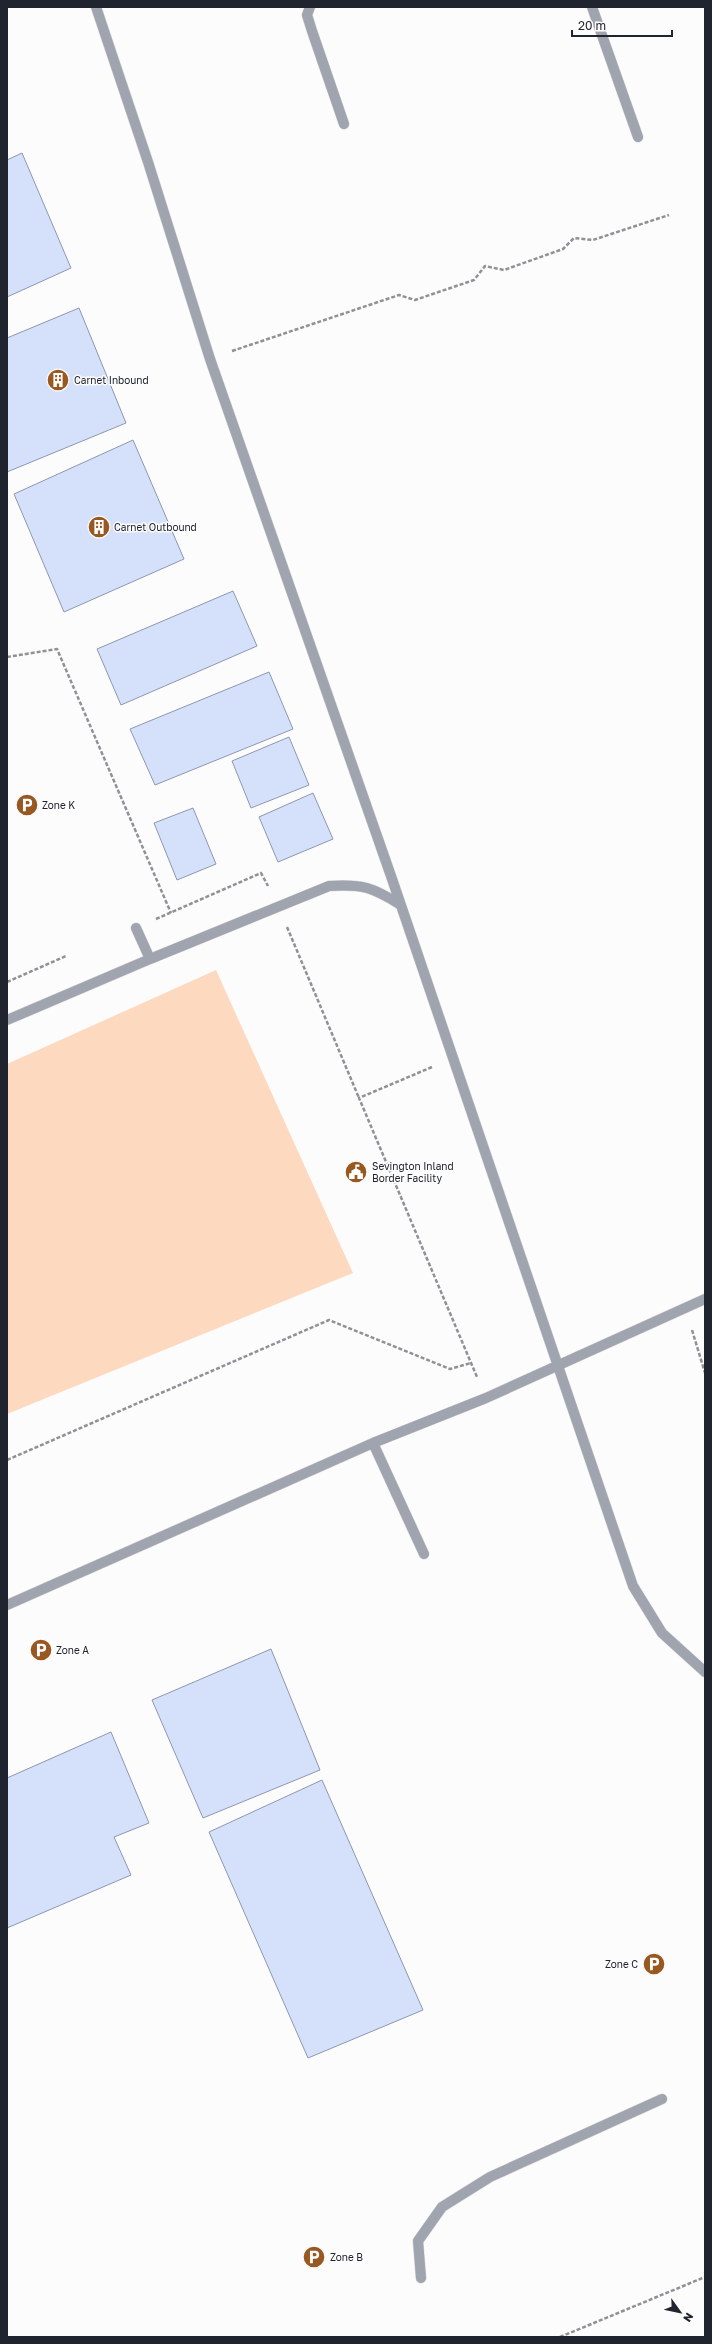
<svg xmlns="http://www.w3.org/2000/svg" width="712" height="2344" font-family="'Golos Text',sans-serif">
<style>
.green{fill:#fdd9c0}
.building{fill:#d5e0fb;stroke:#8d97af}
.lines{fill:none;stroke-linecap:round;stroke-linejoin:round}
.lane-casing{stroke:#d9d9db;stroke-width:11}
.path{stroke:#8f9196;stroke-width:2.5;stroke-dasharray:4 2;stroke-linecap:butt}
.lane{stroke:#9fa4af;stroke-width:10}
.labels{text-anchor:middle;stroke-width:3;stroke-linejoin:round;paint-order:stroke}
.poi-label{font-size:10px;fill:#20242e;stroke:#fcfcfc;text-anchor:start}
</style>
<rect width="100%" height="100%" fill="#fcfcfc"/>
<path class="green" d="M216 970 353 1273 7 1414V1064Z"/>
<path class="building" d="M22 153 71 268 7 297V160Z
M79 308 126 423 7 472V338Z
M133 440 184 559 64 612 14 494Z
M233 591 257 646 121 705 97 649Z
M269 672 293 729 155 785 130 729Z
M289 737 309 785 251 808 232 761Z
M313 793 333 839 278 862 259 817Z
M193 808 216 864 177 880 154 823Z
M271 1649 320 1770 203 1818 152 1700Z
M111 1732 149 1823 114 1837 131 1875 7 1928V1778Z
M322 1780 423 2010 308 2058 209 1832Z"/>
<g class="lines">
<g class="lane-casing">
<path id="lane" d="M96 7 148 162 210 359 391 876 633 1586 662 1633 705 1672
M310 7 307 15 312 31 344 124
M592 7 638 137
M150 959 329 886C363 884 372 887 401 905
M7 1020 150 959 136 928
M373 1443 424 1554
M7 1605 373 1443 486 1398 705 1299
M421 2278 418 2241 442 2207 490 2177 662 2099"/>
</g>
<path class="path" d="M232 351 399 295 415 300 474 280 485 266 504 270 563 249 574 238 593 240 669 215
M7 657 57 649 171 913
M156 919 261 873 268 886
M287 927 359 1098
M7 982 66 956
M432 1067 359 1098 477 1377
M692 1330 705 1373
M7 1460 329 1320 450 1369 471 1363
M560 2337 705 2277"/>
<use href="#lane" class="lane"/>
</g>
<defs>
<g id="building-disc" transform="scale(1.15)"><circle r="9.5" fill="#985821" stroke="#fcfcfc"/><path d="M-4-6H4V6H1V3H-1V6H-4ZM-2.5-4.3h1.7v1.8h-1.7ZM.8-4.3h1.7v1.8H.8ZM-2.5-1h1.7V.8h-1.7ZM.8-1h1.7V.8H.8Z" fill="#fff"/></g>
<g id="parking-disc" transform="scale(1.15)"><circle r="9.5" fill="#985821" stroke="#fcfcfc"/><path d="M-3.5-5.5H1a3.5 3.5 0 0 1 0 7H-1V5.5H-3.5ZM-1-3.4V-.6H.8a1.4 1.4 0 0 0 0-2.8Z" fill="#fff"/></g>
<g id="civic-disc" transform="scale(1.15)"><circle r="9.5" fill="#985821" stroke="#fcfcfc"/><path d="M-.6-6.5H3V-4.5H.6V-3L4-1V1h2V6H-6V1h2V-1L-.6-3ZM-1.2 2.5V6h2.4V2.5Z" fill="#fff"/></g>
</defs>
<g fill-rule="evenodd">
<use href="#building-disc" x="58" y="380"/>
<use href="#building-disc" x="99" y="527"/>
<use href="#parking-disc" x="27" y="805"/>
<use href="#civic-disc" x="356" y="1172"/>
<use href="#parking-disc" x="41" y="1650"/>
<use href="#parking-disc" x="654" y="1964"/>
<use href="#parking-disc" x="314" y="2257"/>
</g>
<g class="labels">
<g class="poi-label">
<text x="74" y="384">Carnet Inbound</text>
<text x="114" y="531">Carnet Outbound</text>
<text x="42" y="809">Zone K</text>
<text x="372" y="1170">Sevington Inland<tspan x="372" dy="12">Border Facility</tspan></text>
<text x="56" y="1654">Zone A</text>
<text x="638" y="1968" text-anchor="end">Zone C</text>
<text x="330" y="2261">Zone B</text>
</g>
</g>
<rect width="712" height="2344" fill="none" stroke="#20242e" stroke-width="16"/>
<g transform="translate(680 2312) rotate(123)" stroke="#fcfcfc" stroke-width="3" paint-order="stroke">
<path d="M0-3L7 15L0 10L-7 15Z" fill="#20242e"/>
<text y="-6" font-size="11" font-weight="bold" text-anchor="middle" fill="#20242e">N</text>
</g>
<path d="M572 30v6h100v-6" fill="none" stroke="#20242e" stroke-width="2"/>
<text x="578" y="30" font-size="12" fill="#20242e" stroke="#fcfcfc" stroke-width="3" paint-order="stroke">20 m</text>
</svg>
